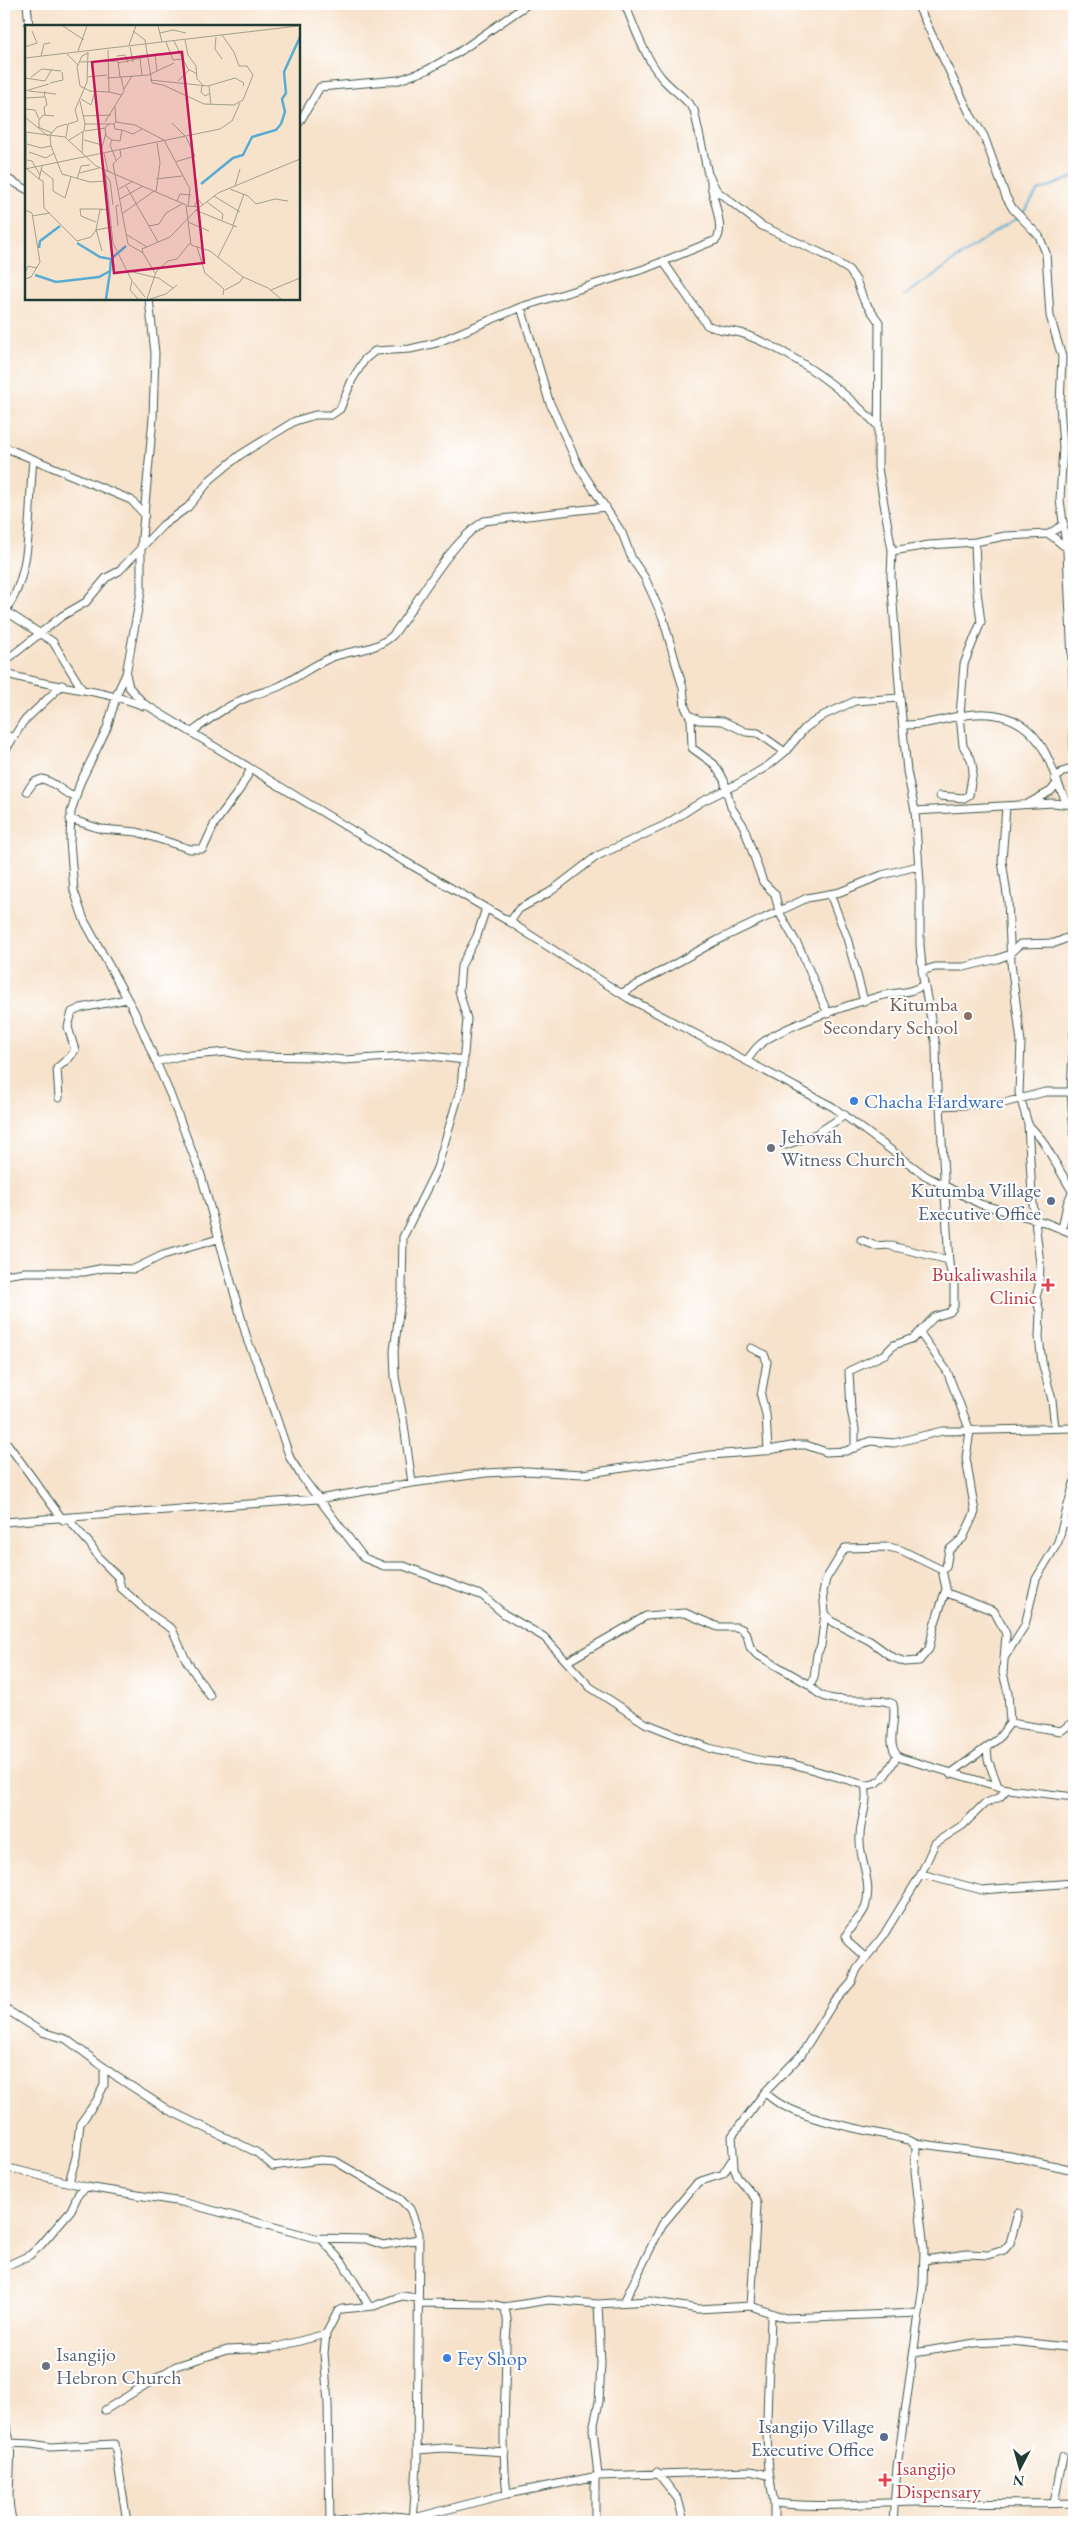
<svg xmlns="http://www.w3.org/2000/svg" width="1078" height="2526" font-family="'EB Garamond',serif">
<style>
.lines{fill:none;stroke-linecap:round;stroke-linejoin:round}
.stream{stroke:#58acd4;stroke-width:2}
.minor-casing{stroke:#3f564b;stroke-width:9}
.minor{stroke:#fff;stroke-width:7}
.education-dot{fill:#8d6e63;stroke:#fff;stroke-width:2}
.shop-dot{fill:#3f7fe0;stroke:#fff;stroke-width:2}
.worship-dot{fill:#6b7280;stroke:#fff;stroke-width:2}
.service-dot{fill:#5c6f8a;stroke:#fff;stroke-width:2}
.health-dot{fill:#e0444e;stroke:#fff;stroke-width:2}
.labels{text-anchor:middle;stroke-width:4;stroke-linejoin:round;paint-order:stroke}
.education-label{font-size:20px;fill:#785e54;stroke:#fff;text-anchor:end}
.shop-label{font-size:20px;fill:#366cbe;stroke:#fff;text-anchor:start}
.worship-label{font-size:20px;fill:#5b616d;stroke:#fff;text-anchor:start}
.service-label{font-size:20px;fill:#4e5e75;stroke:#fff;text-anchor:end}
.health-label{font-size:20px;fill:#be3a42;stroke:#fff;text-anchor:end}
.inset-river{fill:none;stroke:#58acd4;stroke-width:2.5}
.inset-road{fill:none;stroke:#a1a08f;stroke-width:1}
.view{fill:#c2185b;fill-opacity:0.15;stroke:#c2185b;stroke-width:2.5}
.inset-edge{fill:none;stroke:#1f3d34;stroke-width:2.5}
</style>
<rect width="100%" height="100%" fill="#fff"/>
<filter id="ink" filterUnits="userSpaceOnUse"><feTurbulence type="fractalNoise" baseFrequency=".02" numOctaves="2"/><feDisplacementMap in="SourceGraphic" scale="10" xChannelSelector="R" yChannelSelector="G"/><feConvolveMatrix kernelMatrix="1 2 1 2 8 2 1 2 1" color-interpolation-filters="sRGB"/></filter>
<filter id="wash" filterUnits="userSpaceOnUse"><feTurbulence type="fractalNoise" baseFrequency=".0096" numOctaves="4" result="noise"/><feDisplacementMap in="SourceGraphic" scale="20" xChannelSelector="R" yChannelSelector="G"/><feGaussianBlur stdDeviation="1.12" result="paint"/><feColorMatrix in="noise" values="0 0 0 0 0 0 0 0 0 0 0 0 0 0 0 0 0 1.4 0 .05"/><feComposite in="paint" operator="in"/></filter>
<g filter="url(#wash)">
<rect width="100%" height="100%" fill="#f7e2cb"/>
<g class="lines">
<path class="stream" d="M1022 214 1038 191 1074 177
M904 296 999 229 1019 217"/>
</g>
</g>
<g filter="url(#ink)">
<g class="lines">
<g class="minor-casing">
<path id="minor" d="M27 4 29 26
M625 4C635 29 644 55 661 77 671 89 685 97 694 110L708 174 717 191 762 226 823 254 849 270 856 280 864 301 879 322 878 468 892 551 891 576 900 698 907 771 915 811 920 883V945L923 978 936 1045 937 1091 940 1106 949 1264 954 1283V1306L950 1312 934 1317 914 1338 894 1345 885 1354 849 1371 851 1410 855 1429V1448
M917 4 971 116 984 136 1006 197 1013 209 1039 236 1046 253 1050 316 1062 357 1060 405 1063 447 1060 500 1067 552 1073 682 1074 764
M299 123 320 87 399 80 427 70 459 52 528 4
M4 177 26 189
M663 261 707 325C719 331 732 330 744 334 796 354 838 385 876 424
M149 299 155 353 153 418 141 548V592L126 674 129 687 143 703 378 846 510 922 628 998 833 1107 926 1176 980 1204 1044 1222 1074 1234
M521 307 549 401 579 467 622 533 632 559 645 578 663 618 683 688 685 707 691 719 692 748 714 764 724 780 731 807 743 825 763 882 775 894 779 912 800 949 828 1014
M4 447 131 500 145 515
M1049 534C1058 540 1065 549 1074 551
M892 551 929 545 975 542 1005 536 1049 534 1064 524
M4 610 53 642 82 689
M5 611C34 574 28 505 33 460
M4 662 62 616 86 602 106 578 119 571 163 525 188 507 211 479 240 455 295 421 315 415H331L340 409 352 380 365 359 375 351 410 349 436 343 521 307 644 269 716 240C726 229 712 199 711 183
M4 673C50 688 98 688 144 706
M126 674 118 691 107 728 80 783 71 812 70 841 74 891 84 920 134 1011 170 1094 201 1175 248 1342 260 1370 290 1458 302 1477 364 1558 384 1566H404L483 1596 504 1614 544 1637 590 1687 645 1723 709 1748 763 1761 793 1764 865 1785C883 1786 888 1770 897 1756
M689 715 699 720 723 721 746 732 758 733 785 752
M904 725C927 725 938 720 960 716 997 709 1028 718 1046 754 1054 770 1058 787 1067 803
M192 732C211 718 229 704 251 696 260 692 270 691 280 686 298 677 314 664 333 657 355 649 376 651 393 635 420 600 447 545 484 521L606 507
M4 735 12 737
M4 753 23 722 62 685
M1055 779 1062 772 1074 768
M27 791 34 782 42 779C56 782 62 793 75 797
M940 796 964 798 969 795 973 770 971 759 963 746 960 716 964 664 981 622 977 591 975 542
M1029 803 1051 791 1057 783
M1006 807 1002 861 1008 901 1011 963 1021 1042 1019 1093 1028 1124 1042 1140 1072 1191
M915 811 1053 803 1074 805
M70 819 101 829 137 832 190 849H203L215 823 240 789 251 769
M830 894 847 938 864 1001
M510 922 519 909 550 892 597 856 665 825 701 802 741 782 769 765 785 752 805 728 824 715 855 701 900 698
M922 971 935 967H964L997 959 1008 955 1020 944 1055 943 1074 935
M622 993 718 940 807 898 840 892 882 875 918 866
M1074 1032 1071 1092 1074 1134
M747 1060C752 1054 756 1047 762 1043 785 1025 851 1004 880 996 895 992 911 994 923 985
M156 1062 180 1056 228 1052 246 1056 318 1057 344 1060 423 1055 464 1060
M59 1098 57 1068 70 1057 75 1050 68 1027 72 1012 81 1008 127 999
M940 1106 1004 1103 1045 1092H1071
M1028 1124 1032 1195 1040 1264 1039 1286 1036 1297 1040 1312 1039 1337 1042 1362 1052 1400 1055 1428
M786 1145 816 1134 845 1115
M1062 1229 1067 1204 1074 1188
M861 1240 876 1246 887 1245 949 1260
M4 1275 25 1272H84L104 1268 134 1269 163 1255 218 1239
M920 1333 947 1371 970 1431 966 1458 975 1512 963 1538 949 1550 946 1567 942 1570 901 1550 889 1547 845 1548 826 1579 823 1592 825 1613 821 1646 817 1654 814 1678 810 1685C826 1711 871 1693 893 1704 898 1719 883 1748 901 1758L1007 1789 1074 1797
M751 1348 764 1354 767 1362 761 1396 766 1414 768 1451
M4 1439 63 1520
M412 1483 403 1418 395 1377 394 1351 402 1290 403 1237 437 1168 461 1087 467 1019 459 991 461 966 477 936 486 908
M68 1519 90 1544 100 1559 118 1577 121 1588 150 1614 172 1629 186 1660 210 1696
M4 1522 318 1499 412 1483 486 1473 526 1471 583 1474 711 1455 763 1451 797 1445H806L826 1452 846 1451 870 1441 894 1443 942 1431 1074 1428
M1064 1522 1074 1525
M942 1570 947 1593 994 1611C998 1619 1003 1627 1006 1634L1003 1673 1008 1693 1010 1723 998 1739 950 1774
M825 1613 831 1621 870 1641 892 1657 905 1662 919 1661 929 1649 934 1626 946 1589
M1004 1658 1025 1625 1036 1579 1058 1542 1074 1483
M568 1661 646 1616 685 1613 718 1627H736L742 1629 747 1635 750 1647 756 1654 810 1685
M1010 1723 1061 1731 1074 1721
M987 1747 988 1760 998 1786
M921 1874 982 1890 1074 1883
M865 1957 848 1942 846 1936C850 1925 861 1918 865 1908 874 1881 858 1860 860 1835 861 1817 869 1803 865 1785
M4 2008 42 2032 66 2039 117 2077 168 2110 256 2152 273 2166 321 2160 335 2161 400 2199 410 2209 419 2233 417 2465 413 2522
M765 2092C790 2121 874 2130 911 2141L916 2147 915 2171 924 2249 923 2286 897 2467 893 2522
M915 2143 1010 2156 1074 2170
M4 2167 87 2187 182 2202 315 2238 366 2239 383 2245 419 2239
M69 2182 76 2157 80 2124 97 2100 104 2085V2067
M322 2240 343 2263 369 2306
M924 2260 967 2254 988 2255 1004 2250 1010 2243 1018 2213
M4 2267 30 2255 41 2245 71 2210 79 2193 87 2187
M624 2302 662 2225 698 2182 723 2174 732 2160
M418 2303 491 2304 504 2307 549 2300 598 2304 649 2301 698 2309 751 2306 785 2318 919 2313
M751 2306 757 2204 755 2198 738 2178 734 2168 732 2136 765 2092 801 2055 832 2005 852 1982 857 1969 883 1936 921 1874 935 1843 963 1825 984 1804 1000 1797 1007 1789
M504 2307C510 2323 506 2328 506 2344 506 2394 501 2445 507 2494
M771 2314C770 2377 761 2441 774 2503 824 2509 872 2502 922 2502 973 2503 1024 2505 1074 2503
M914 2353 975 2343 1012 2341 1074 2348
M105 2410 176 2366 227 2350 273 2348 326 2334
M4 2422C19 2450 2 2491 13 2522
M9 2443 32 2444 50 2447 115 2444 127 2522
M418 2450 444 2448 505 2452
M657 2472 678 2499 684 2522
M598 2476 593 2429 599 2402 601 2363 598 2304
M774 2503V2522
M1054 2503 1063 2456
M330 2522 328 2404 324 2353 326 2334 338 2311 342 2309 374 2306 402 2296 418 2298
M333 2522 383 2515 414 2518 507 2494 598 2476 750 2471 768 2475
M595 2522V2477"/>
</g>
<use href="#minor" class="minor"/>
</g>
</g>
<circle class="education-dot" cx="968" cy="1016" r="5"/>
<g class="shop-dot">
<circle cx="854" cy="1101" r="5"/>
<circle cx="447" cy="2358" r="5"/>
</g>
<g class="worship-dot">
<circle cx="771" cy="1148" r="5"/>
<circle cx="46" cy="2366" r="5"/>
</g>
<g class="service-dot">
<circle cx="1051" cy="1201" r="5"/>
<circle cx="884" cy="2437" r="5"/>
</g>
<g class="health-dot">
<path d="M1045.5 1277.5h5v5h5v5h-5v5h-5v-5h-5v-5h5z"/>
<path d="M882.5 2472.5h5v5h5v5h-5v5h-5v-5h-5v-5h5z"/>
</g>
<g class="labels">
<g class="education-label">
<text x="958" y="1011">Kitumba<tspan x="958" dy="23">Secondary School</tspan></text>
</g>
<g class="shop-label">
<text x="864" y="1108">Chacha Hardware</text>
<text x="457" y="2365">Fey Shop</text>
</g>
<g class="worship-label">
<text x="781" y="1143">Jehovah<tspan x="781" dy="23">Witness Church</tspan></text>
<text x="56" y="2361">Isangijo<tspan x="56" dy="23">Hebron Church</tspan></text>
</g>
<g class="service-label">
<text x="1041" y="1197">Kutumba Village<tspan x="1041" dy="23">Executive Office</tspan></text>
<text x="874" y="2433">Isangijo Village<tspan x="874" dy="23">Executive Office</tspan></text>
</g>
<g class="health-label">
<text x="1037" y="1281">Bukaliwashila<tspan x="1037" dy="23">Clinic</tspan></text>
<text x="896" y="2475" text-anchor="start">Isangijo<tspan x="896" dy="23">Dispensary</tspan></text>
</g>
</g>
<g transform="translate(25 25)">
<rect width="275" height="275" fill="#f7e2cb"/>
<path class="inset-river" d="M176 159 208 133 218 130 227 112 251 105 256 99 260 87 257 74 261 68 259 47 275 12M14 223 15 216 35 201M87 233 101 221M10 250 31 257 74 252 85 246 86 234 75 232 52 218M81 274 85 247"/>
<path class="inset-road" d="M38 1 59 15M133 1 137 17M108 6 120 15 127 58 138 60 179 79 209 80 218 75 228 50 222 41H214L209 27 197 10M135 8 148 5 161 8M191 12 190 24 197 34M160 15 163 30 171 41 172 54 178 60M149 16 163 44 172 49M141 17 148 35 157 34M104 20 111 1M0 22 12 18 7 6M105 22 108 37M83 25 84 67 97 70M53 26 62 1M63 28 57 31 52 42 55 61 65 66 84 67M42 29 53 40M16 31 19 19 25 18M92 31 100 30 103 38M0 33 273 1M115 34 117 50M55 37 93 36 95 52M93 38 130 30 132 46 124 50M132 46 149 38M6 52 17 44 36 46M62 52 82 50M0 53 20 56 27 44M82 53 124 50M125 55 183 61 210 53 219 58 218 61M153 56 164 45M25 58 38 55 37 47M177 61 176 67 180 71 184 69M184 61 186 80M99 64 107 51M0 66 24 59M4 66 31 69M0 73 19 72 20 66M56 74 66 80 70 66M55 76 60 99M90 82 91 97M0 84 10 85 14 94M20 90 19 82 22 80 20 71M58 91 86 90M0 92 23 111M80 97 99 66 96 52M147 98 160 111M84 99 80 103 81 111 87 115M89 99 91 97 110 100 139 115 165 164 163 182M13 102 27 108M14 102V95L18 90 29 91M97 105 108 109 117 104M60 106 80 103M0 107 40 112 71 141 161 180 166 220 185 226 218 252 243 263 256 274M1 107V144M24 111 32 102 42 99M25 111 26 121 37 149 65 157 80 156M41 112 43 99 53 96 50 85 62 57 63 27M44 115 59 106 60 99H89L90 104 97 105 95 116 87 115 85 120 91 135M59 115 77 120M2 119 16 123 26 121M95 125 96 131 88 139 103 219 118 228 130 248M4 127 21 133 29 128M57 128 58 106M79 128 83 147M2 135 7 136 15 150M150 137 170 131 161 112M17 141 14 154 18 156 19 183 52 216 66 212 71 205 75 185 83 184M0 144 195 104 207 96 215 78M2 144 14 154M78 144 76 126 81 108M16 145 28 154V166L40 173 46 152M80 145 88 218 107 256 105 265 113 274M54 148 74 143M80 149 85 156 88 180M52 154 56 141 65 140M131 154 157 151M101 161 133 217M210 161 215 144M94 164 108 156M205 164 223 171 231 179 250 174 263 176M131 167 135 138 132 118M189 171 215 187M95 174 118 161M152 176 155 169 166 170M182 177 198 189 197 195M162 181 175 182 193 168 275 134M169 181 173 174 178 180M0 185 7 188 15 237 6 252 0 254M170 185 212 202M98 188 129 166M7 191 25 188M71 197 56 191 55 184H78M163 197 184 206M208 200 219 169M93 201 91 181 94 180M124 201 134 199 141 188 157 179M71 204 77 226M71 205 87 202M102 210 122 222M172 222 180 248 199 264 198 270M118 228 117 224 145 212 174 182M193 232 209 200M104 246 132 253M0 248 3 241 12 243M132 252 148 263M108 257 120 272M200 265 215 257 218 252M246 265 275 253M122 274 131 247 143 236 152 234 165 218M125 274 141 269 152 260"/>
<path class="view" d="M157 27 179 238 89 248 67 37Z"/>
<rect width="275" height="275" class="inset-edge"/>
</g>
<rect width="1078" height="2526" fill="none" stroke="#fff" stroke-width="20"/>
<g transform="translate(1020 2468) rotate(186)" stroke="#ffffff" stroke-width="4" paint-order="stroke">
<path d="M0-4L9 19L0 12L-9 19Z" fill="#1f3d34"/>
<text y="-8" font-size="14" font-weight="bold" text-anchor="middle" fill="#1f3d34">N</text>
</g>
</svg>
